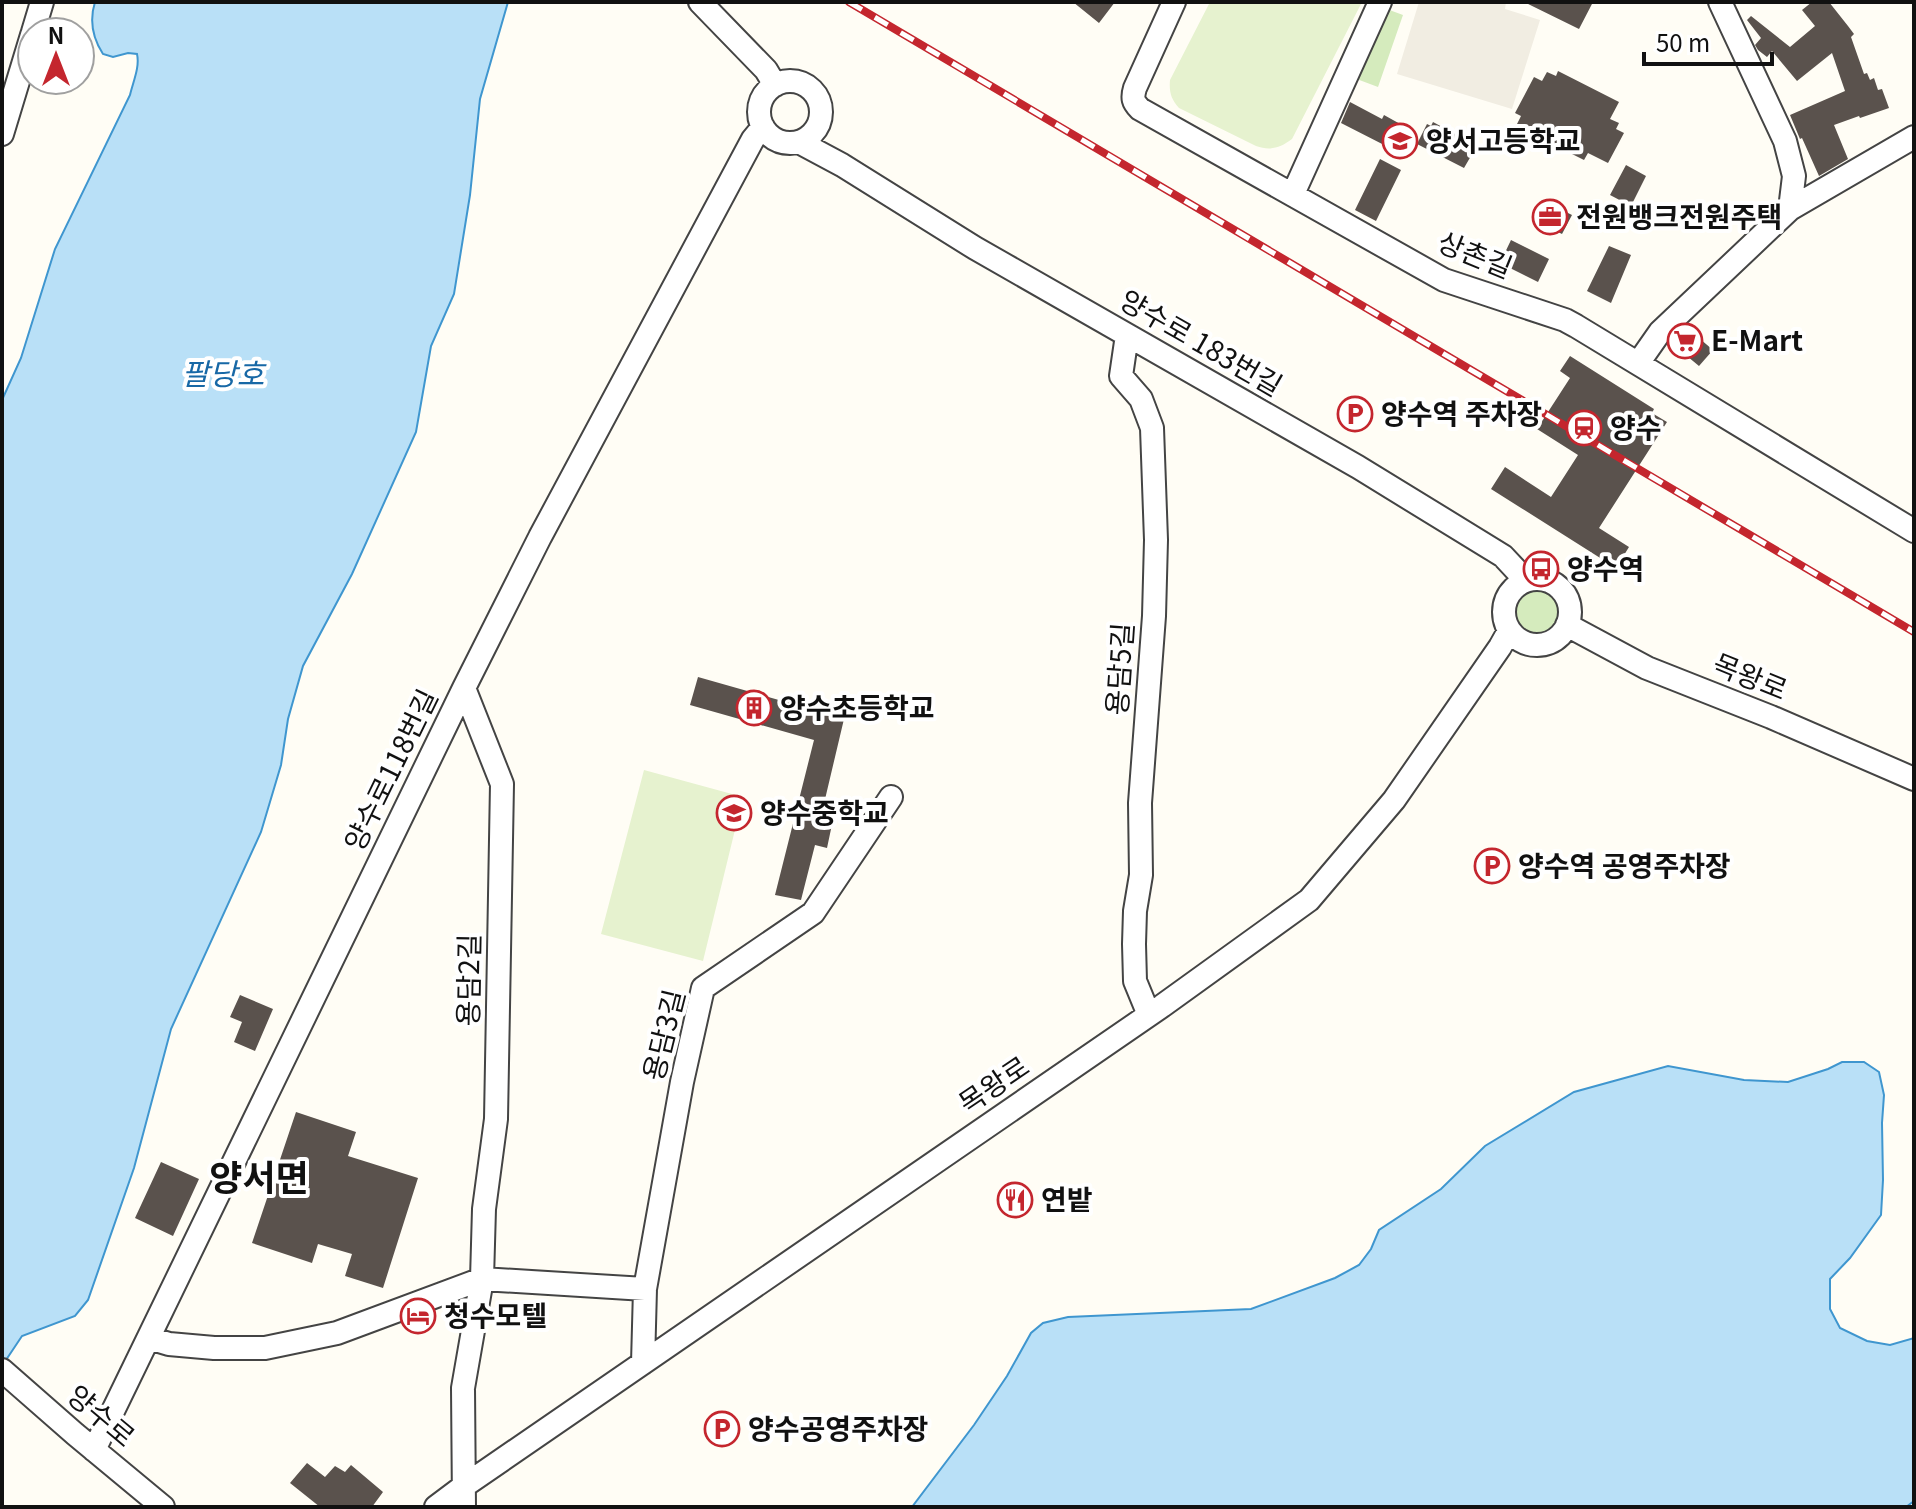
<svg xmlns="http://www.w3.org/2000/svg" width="1916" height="1509" font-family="Georgia,'Noto Sans KR',serif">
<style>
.green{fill:#d5ebbd}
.pitch{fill:#e6f2cf}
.plaza{fill:#f1ede2}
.water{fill:#b9e0f7;stroke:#3f96cf;stroke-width:2}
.building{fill:#5a524d}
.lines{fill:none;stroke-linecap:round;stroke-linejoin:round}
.minor-casing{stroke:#444;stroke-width:26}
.minor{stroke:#fff;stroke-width:22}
.rail-casing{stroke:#c4262e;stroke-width:8}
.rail{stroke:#fff;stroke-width:5;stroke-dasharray:15;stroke-linecap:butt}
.labels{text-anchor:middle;stroke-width:8;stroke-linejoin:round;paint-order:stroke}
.poi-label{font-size:28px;font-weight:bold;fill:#111;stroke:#fff;text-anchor:start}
.street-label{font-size:28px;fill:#111;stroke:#fff}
.water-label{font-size:30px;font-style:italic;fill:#1768a6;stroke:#fff}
.district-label{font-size:36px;font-weight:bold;fill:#111;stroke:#fff}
</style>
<rect width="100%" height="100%" fill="#fffdf5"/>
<path class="green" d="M1384 8 1403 15 1378 87 1354 78Z
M1516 612a21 21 0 1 1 42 0a21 21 0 1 1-42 0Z"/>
<path class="pitch" d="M1210 2H1362L1292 139C1280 148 1270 151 1256 146L1179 108C1171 99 1169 92 1170 80Z
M644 770 743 797 703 961 601 934Z"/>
<path class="plaza" d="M1419 2H1506L1505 9 1540 20 1512 109 1397 74Z"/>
<path class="water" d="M95 2H508L480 99 470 195 454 294 431 346 416 432 352 574 303 666 288 719 281 765 261 832 171 1029 134 1168 88 1300 75 1316 22 1336 2 1366V400L21 358 55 249 130 95C133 82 140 67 137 54L128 53 113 57 103 54C92 37 89 21 95 2Z
M1842 1062H1864L1879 1072 1884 1095 1882 1123 1883 1180 1881 1215 1850 1258 1830 1279V1309L1840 1328 1867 1341 1890 1345 1914 1338V1501L1906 1507H912L974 1425 1007 1376 1031 1333 1043 1323 1068 1317 1251 1309 1335 1278 1359 1265 1371 1249 1379 1230 1441 1189 1485 1146 1574 1092 1668 1066 1744 1080 1788 1082 1828 1069Z"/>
<path class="building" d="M1073 2H1115L1099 23Z
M1524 2H1593L1579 29Z
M1812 2H1829L1848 26 1854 34 1851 37 1864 74 1867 73 1870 80 1874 78 1878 90 1882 89 1889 108 1860 118 1859 116 1834 125 1848 159 1819 176 1802 138 1800 139 1790 115 1845 91 1832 53 1797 81 1772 51 1767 57 1758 50 1755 45 1761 38 1747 20 1751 16 1790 47 1815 26 1802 10Z
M1558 71 1619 102 1610 119 1619 123 1616 129 1624 133 1608 163 1588 153 1584 160 1516 126 1521 116 1515 113 1534 77 1542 81 1547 72 1556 76Z
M1350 102 1382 119 1384 115 1402 125 1390 148 1341 123Z
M1433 122 1474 144 1471 148 1475 149 1464 168 1417 144 1427 124 1431 126Z
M1380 159 1401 170 1376 221 1355 210Z
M1626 165 1646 176 1631 206 1610 195Z
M1542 200 1572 215 1562 234 1532 219Z
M1511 240 1549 259 1538 282 1500 263Z
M1609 246 1631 255 1611 303 1587 291Z
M1686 327 1713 350 1699 366 1670 342Z
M1570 356 1654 409 1652 413 1667 422 1599 528 1629 547 1616 568 1491 489 1505 467 1551 497 1578 455 1537 429 1570 378 1560 371Z
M698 677 818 711 817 713 844 719 822 812 834 815 827 848 815 845 801 900 775 895 814 740 690 705Z
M240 995 273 1009 255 1051 234 1042 242 1022 230 1017Z
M296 1112 356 1132 348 1156 418 1178 383 1288 345 1276 352 1254 318 1244 312 1263 252 1243Z
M161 1162 199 1179 173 1236 135 1218Z
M307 1463 325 1477 335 1466 345 1472 351 1465 383 1492 372 1507H320L290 1483Z"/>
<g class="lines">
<g class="minor-casing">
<path id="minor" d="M700 2 766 70 775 85
M1174 2 1135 88C1132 98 1133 102 1140 109L1444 280 1565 320 1576 326 1914 531
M1720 2 1785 141 1794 176 1790 209
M33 32 42 2
M759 112a31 31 0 1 1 62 0a31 31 0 1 1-62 0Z
M2 134 32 35
M799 142 842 165 975 248 1358 467 1503 556 1517 571 1524 581
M1293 194 1380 2
M1127 335 1121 376 1141 399 1152 428 1156 540 1154 616 1140 803 1141 875 1135 911 1134 944 1135 981 1149 1015
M1639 362 1660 332 1790 209 1914 137
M1504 612a33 33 0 1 1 66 0a33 33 0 1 1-66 0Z
M1567 625 1647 668 1771 717 1914 779
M464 688 502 784 496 1119 484 1209 482 1279 463 1388 464 1507
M149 1338 169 1344 214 1348H265L337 1333 482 1279 645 1289
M643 1363 645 1289 682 1082 703 988 813 913 891 797
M2 1370 75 1434 163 1507
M94 1450 464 688 540 537 753 139 763 127
M436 1507 464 1486 1162 1006 1309 900 1394 800 1500 647 1509 631"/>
</g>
<use href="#minor" class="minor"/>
<g class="rail-casing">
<path id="rail" d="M849 2 1914 632"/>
</g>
<use href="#rail" class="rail"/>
</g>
<defs>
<g id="school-ring" transform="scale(1.8)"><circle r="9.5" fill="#fff" stroke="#c4262e" stroke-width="1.5"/><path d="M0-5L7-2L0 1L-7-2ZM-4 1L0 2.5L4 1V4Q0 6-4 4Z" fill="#c4262e"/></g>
<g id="office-ring" transform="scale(1.8)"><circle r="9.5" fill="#fff" stroke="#c4262e" stroke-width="1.5"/><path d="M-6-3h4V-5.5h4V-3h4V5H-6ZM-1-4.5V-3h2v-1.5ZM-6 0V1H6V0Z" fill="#c4262e"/></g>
<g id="supermarket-ring" transform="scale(1.8)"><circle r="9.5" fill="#fff" stroke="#c4262e" stroke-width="1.5"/><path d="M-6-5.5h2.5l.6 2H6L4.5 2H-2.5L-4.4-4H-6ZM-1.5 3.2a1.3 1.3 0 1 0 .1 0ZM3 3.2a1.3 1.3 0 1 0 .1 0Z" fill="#c4262e"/></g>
<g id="parking-ring" transform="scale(1.8)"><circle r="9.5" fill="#fff" stroke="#c4262e" stroke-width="1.5"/><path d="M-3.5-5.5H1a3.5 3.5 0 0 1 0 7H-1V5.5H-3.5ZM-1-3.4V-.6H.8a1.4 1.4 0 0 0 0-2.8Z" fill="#c4262e"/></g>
<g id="station-ring" transform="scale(1.8)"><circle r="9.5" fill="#fff" stroke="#c4262e" stroke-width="1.5"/><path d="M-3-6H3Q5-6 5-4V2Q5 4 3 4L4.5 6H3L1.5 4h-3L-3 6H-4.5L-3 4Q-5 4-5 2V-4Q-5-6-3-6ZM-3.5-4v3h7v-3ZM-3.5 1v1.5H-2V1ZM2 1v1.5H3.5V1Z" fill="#c4262e"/></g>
<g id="bus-ring" transform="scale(1.8)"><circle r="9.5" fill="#fff" stroke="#c4262e" stroke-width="1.5"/><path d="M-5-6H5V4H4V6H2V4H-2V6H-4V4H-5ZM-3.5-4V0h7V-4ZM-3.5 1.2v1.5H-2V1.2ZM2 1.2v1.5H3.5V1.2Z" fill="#c4262e"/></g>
<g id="building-ring" transform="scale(1.8)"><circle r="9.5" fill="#fff" stroke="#c4262e" stroke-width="1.5"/><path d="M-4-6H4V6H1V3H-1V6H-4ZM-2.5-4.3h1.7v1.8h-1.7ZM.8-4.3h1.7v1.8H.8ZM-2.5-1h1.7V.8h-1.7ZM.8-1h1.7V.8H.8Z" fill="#c4262e"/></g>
<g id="restaurant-ring" transform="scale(1.8)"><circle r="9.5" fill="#fff" stroke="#c4262e" stroke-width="1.5"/><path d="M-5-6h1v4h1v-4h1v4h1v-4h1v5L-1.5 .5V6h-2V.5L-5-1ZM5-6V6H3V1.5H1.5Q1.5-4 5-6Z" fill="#c4262e"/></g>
<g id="hotel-ring" transform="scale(1.8)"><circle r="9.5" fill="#fff" stroke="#c4262e" stroke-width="1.5"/><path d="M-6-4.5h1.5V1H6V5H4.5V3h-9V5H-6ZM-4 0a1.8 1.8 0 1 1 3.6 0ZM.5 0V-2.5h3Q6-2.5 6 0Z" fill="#c4262e"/></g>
</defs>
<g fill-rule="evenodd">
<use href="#school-ring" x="1400" y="141"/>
<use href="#office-ring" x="1550" y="217"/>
<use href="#supermarket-ring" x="1685" y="341"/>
<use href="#parking-ring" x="1355" y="414"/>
<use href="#station-ring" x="1584" y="428"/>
<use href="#bus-ring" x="1541" y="569"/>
<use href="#building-ring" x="754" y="708"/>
<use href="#school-ring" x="734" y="813"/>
<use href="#parking-ring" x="1492" y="866"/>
<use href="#restaurant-ring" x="1015" y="1200"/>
<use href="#hotel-ring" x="418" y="1316"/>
<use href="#parking-ring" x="722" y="1429"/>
</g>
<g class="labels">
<g class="poi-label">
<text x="1426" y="151">양서고등학교</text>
<text x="1576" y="227">전원뱅크전원주택</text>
<text x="1711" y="351">E-Mart</text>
<text x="1381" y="424">양수역 주차장</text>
<text x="1610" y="438">양수</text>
<text x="1567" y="579">양수역</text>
<text x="780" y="718">양수초등학교</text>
<text x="760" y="823">양수중학교</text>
<text x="1518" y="876">양수역 공영주차장</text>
<text x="1041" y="1210">연밭</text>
<text x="444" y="1326">청수모텔</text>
<text x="748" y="1439">양수공영주차장</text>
</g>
<g class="street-label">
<text transform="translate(1475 255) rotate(22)" y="10">상촌길</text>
<text transform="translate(1201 343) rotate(30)" y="10">양수로 183번길</text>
<text transform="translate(1120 669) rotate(-86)" y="10">용담5길</text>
<text transform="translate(1750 677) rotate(22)" y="10">목왕로</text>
<text transform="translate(391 770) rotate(-64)" y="10">양수로118번길</text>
<text transform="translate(469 980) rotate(-89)" y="10">용담2길</text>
<text transform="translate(664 1035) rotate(-76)" y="10">용담3길</text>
<text transform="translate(994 1085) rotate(-34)" y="10">목왕로</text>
<text transform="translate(101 1416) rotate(40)" y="10">양수로</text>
</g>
<g class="water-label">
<text x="223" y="385">팔당호</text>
</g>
<g class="district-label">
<text x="259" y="1191">양서면</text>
</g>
</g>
<rect width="1916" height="1509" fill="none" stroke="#111111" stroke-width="8"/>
<g transform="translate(56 56)"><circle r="38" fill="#ffffff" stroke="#a0a0a0" stroke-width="2"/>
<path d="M0-6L14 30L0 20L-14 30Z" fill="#c4262e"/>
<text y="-12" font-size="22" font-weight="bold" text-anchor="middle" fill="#111111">N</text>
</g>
<path d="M1644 52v12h128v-12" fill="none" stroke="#111111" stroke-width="4"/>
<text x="1656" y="52" font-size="24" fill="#111111" stroke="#ffffff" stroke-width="6" paint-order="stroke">50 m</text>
</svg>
